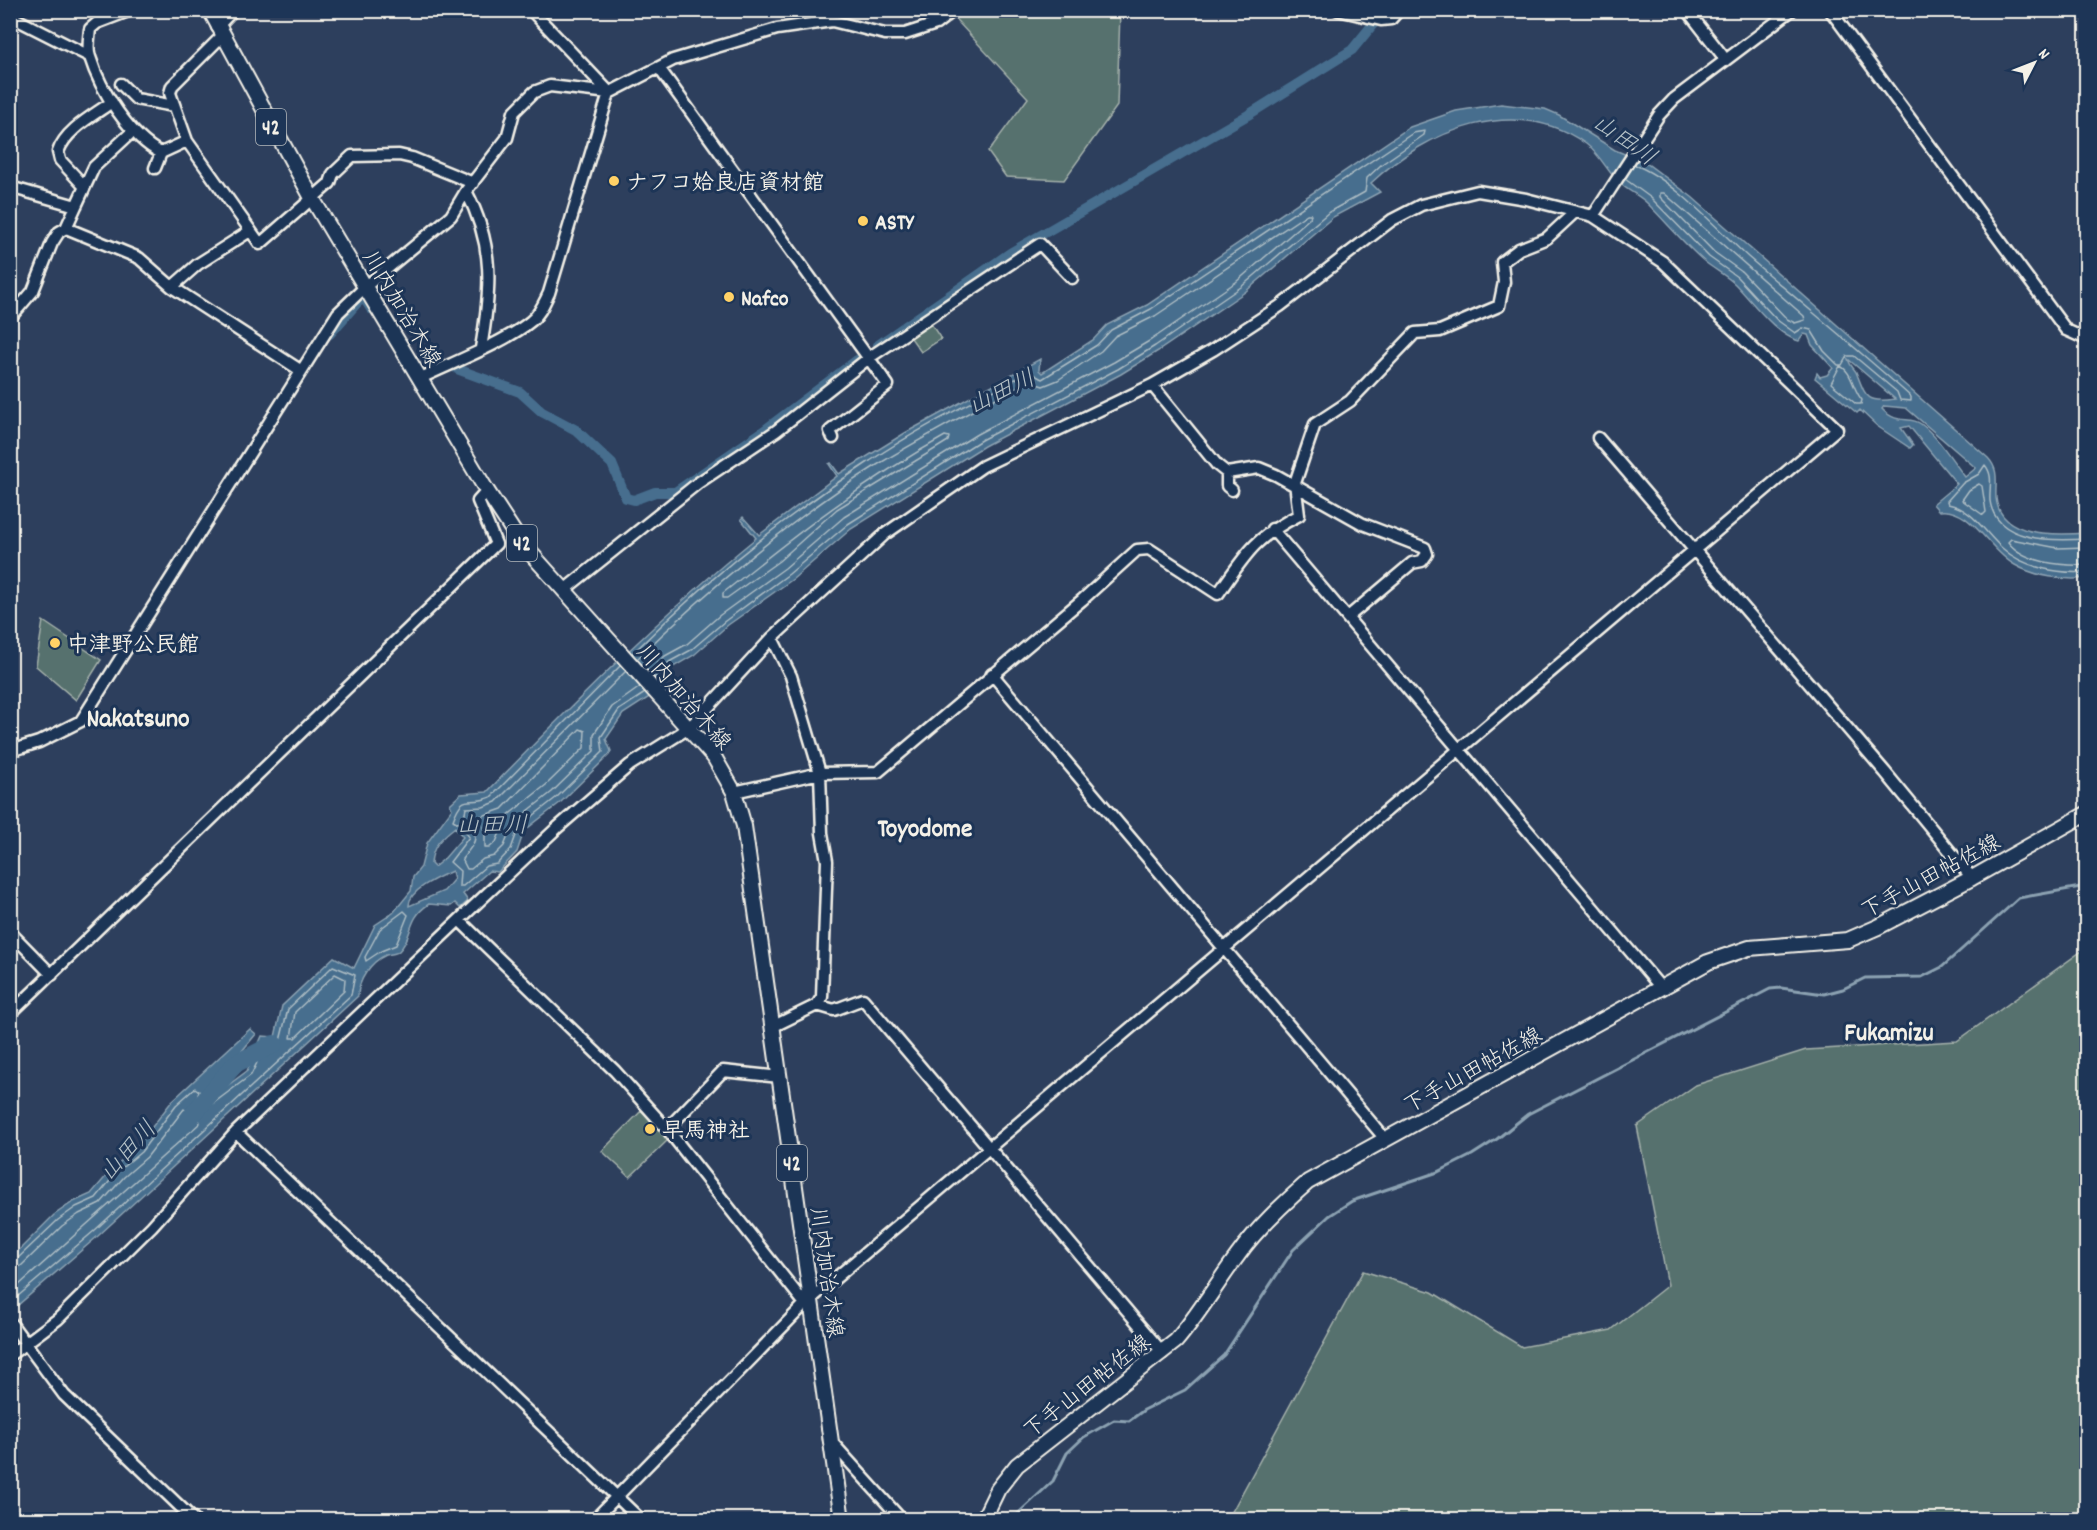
<svg xmlns="http://www.w3.org/2000/svg" width="2097" height="1530" font-family="Dekko,'Klee One',sans-serif">
<style>
.green{fill:#56716e;stroke:#a5b1ab;stroke-width:1.5}
.water{fill:#466e8e;stroke:#8ca2b2;stroke-width:1.5;fill-rule:evenodd}
.lines{fill:none;stroke-linecap:round;stroke-linejoin:round}
.shore{stroke:#aebdc4;stroke-width:1.5}
.stream{stroke:#8ca2b2;stroke-width:3}
.canal{stroke:#466e8e;stroke-width:10}
.river{stroke:#466e8e;stroke-width:18}
.minor-casing{stroke:#f4f1e8;stroke-width:15}
.major-casing{stroke:#f4f1e8;stroke-width:18}
.minor{stroke:#1d3557;stroke-width:10}
.major{stroke:#1d3557;stroke-width:14}
.poi-dot{fill:#ffd166;stroke:#1d3557;stroke-width:2}
.labels{text-anchor:middle;stroke-width:6;stroke-linejoin:round;paint-order:stroke}
.shield{fill:#1d3557;stroke:#b4b9bc;stroke-width:1.5}
.shield-label{font-size:21px;font-weight:bold;fill:#f4f1e8}
.poi-label{font-size:22px;font-weight:bold;fill:#f4f1e8;stroke:#1d3557;text-anchor:start}
.street-label{font-size:22px;fill:#f4f1e8;stroke:#1d3557}
.water-label{font-size:24px;font-style:italic;fill:#b7c3c8;stroke:#1d3557}
.quarter-label{font-size:26px;font-weight:bold;fill:#f4f1e8;stroke:#1d3557}
</style>
<rect width="100%" height="100%" fill="#2d3f5d"/>
<filter id="ink" filterUnits="userSpaceOnUse"><feTurbulence type="fractalNoise" baseFrequency=".0167" numOctaves="2"/><feDisplacementMap in="SourceGraphic" scale="12" xChannelSelector="R" yChannelSelector="G"/><feConvolveMatrix kernelMatrix="1 2 1 2 8 2 1 2 1" color-interpolation-filters="sRGB"/></filter>
<g filter="url(#ink)">
<path class="green" d="M948 11H1120L1117 106 1064 180 1006 177 988 152 1028 98Z
M931 324 941 339 921 352 911 338Z
M43 621 101 660 76 700 36 666Z
M2086 948V1519H1228L1363 1271 1432 1292 1522 1347 1611 1330 1668 1285 1637 1126 1696 1085 1806 1050 1957 1041Z
M644 1108 670 1138 630 1177 602 1151Z"/>
<path class="water" d="M1501 104 1545 109 1559 115 1615 150 1646 163 1692 197 1988 458C2000 471 1995 482 1996 498 2000 538 2057 535 2086 533V578C2065 581 2034 576 2015 565 1989 551 1971 506 1939 511L1933 504 1957 484 1909 426 1901 428 1913 445 1910 448 1877 426 1860 410 1857 413 1815 378 1817 373 1820 377 1827 375 1833 368 1812 345 1808 335 1804 334 1799 341C1777 336 1751 300 1735 284 1726 275 1715 270 1705 262 1685 245 1667 223 1648 204 1640 196 1630 192 1622 185 1608 174 1601 155 1586 144 1515 94 1427 130 1371 183L1380 192 1333 217 1245 292 1158 351 1121 374 984 446 851 529 793 579 728 625 694 655 673 667 662 676 651 696 623 714 606 739 611 751 609 755 561 802 524 831 517 852 498 872 489 871 463 894 468 901 460 908 455 903 451 906 429 904C406 919 414 936 399 951 395 955 391 953 386 955 370 962 358 981 358 996L98 1236 11 1311V1258L54 1215 73 1202 91 1194 114 1167 136 1148 172 1101 250 1029 256 1034 202 1099 200 1106 247 1071 262 1036 275 1037 282 1006 334 957 354 968 375 925 393 913 411 891 413 877 421 867 427 843 452 809 450 804 461 794 487 792C573 704 660 616 756 538L741 519 743 517 759 535 837 476 829 464 831 463 839 474 905 433 1040 359 1039 370 1042 373 1093 340 1107 325 1147 305 1410 127 1456 111ZM1848 359 1895 399C1865 404 1866 396 1856 372 1853 367 1850 366 1848 359ZM1884 406 1906 408 1976 468 1965 477C1952 460 1938 437 1921 424 1909 415 1898 426 1882 409ZM455 827 463 837 444 859 434 867 431 864C432 846 441 838 455 827ZM452 871 454 879 444 891 409 906C408 890 439 877 452 871Z"/>
<g class="lines">
<path class="shore" d="M1625 179 1651 198 1709 257 1737 277 1777 320 1795 333 1803 328 1811 330 1824 351 1838 365H1842L1847 356H1854L1897 392 1900 400 1911 401V397C1858 349 1802 304 1748 257 1716 228 1674 180 1635 165
M1660 193H1664L1804 316 1805 320 1795 323 1787 319 1742 272 1714 252 1660 197Z
M1840 366C1852 371 1853 390 1862 400L1861 404H1856L1831 383Z
M945 436 949 437 948 441 837 509 779 561 727 598H723V593C795 535 864 481 945 436Z
M1979 484 1982 486 1986 512 1983 515 1962 500 1969 490Z
M2086 539C2054 541 1996 543 1990 501 1989 487 1994 476 1985 465L1979 474 1963 483 1947 501 1948 504C1973 509 1984 532 2002 548 2024 568 2058 574 2086 572
M2086 547 2058 548 2011 539 2008 542C2024 563 2062 566 2086 565
M632 654C704 582 785 516 870 461 920 427 976 400 1029 372L1042 379 1097 345 1111 330 1151 309 1413 133 1425 131 1424 135 1382 164 1367 178 1365 192 1329 212 1241 287 1155 346 1118 369 981 440 848 524 789 574 725 621 691 650 669 662 654 678
M637 659C707 590 794 517 877 465 926 435 977 408 1028 381L1043 386 1058 380 1101 351 1115 336 1155 316 1307 214H1311L1310 218 1236 282 1151 340 1114 362 977 434 844 517 785 568 720 615 687 644 665 656 649 672
M621 665 491 797C468 807 464 790 453 820L460 824 469 837 450 862 460 871 459 886H463L486 866 497 864 511 849 519 827 557 797 603 752 601 737 619 710 645 693
M626 671 496 802 483 807 466 808 464 817C481 837 477 840 462 859L467 869H471L483 859 494 856 504 846 514 822 552 792 594 751V734L612 707 640 687
M580 729 585 731 584 748 546 785 507 816 496 842 489 848H485V832L479 817 502 809Z
M404 911 408 915 396 945 381 951 366 961 365 957 380 929Z
M335 974 345 979 344 991 295 1038H291L295 1012Z
M10 1261 17 1259 58 1220 76 1207 96 1198 118 1171 141 1152 176 1105 195 1088 199 1091 195 1106 203 1111 251 1075 266 1044 280 1041 288 1009 333 966 355 975 351 995 94 1231 10 1303
M10 1269 21 1266 62 1226 79 1214 100 1204 124 1177 147 1157 184 1109 199 1119 200 1123 189 1133 10 1293"/>
<path class="stream" d="M1011 1520 1053 1481 1067 1453 1084 1437 1114 1420 1129 1421 1144 1410 1185 1390 1224 1355 1293 1250 1329 1216 1352 1201 1438 1172 1472 1155 1497 1139 1528 1114 1770 989 1781 988 1824 994 1843 989 1865 978 1922 977 1942 967 2019 898 2086 886"/>
<path class="canal" d="M1388 13 1390 10
M330 334 358 302 364 298 371 309
M878 345 1010 253 1248 115 1352 50 1374 23
M457 369 520 392 542 412 576 430 612 464 626 498 634 500 655 492H675L762 432 857 360"/>
<path class="river" d="M185 1124 235 1064 274 1044"/>
<g class="minor-casing">
<path id="minor" d="M131 10 97 23 90 29C89 38 87 49 90 57 100 90 130 137 161 153L187 141
M531 10 609 92
M1338 10 1381 20 1391 19 1399 10
M1687 10 1726 60
M1830 10 2066 330 2086 339
M10 16 89 56
M217 27 233 10
M222 36 172 86 170 93 187 141 260 244 330 183 333 174 352 156 399 155 412 158 473 183
M659 68 888 385 830 431 833 438
M121 84 136 99 174 106
M155 168 161 153
M10 187 76 206 66 228 59 232 52 243 33 291 10 318
M85 187 60 160 58 152C65 130 94 115 112 102
M466 191C495 246 491 290 481 348
M76 206 94 167 133 131
M1593 216 1659 115 1674 99 1792 10
M66 228 139 258 172 287 300 370
M172 287 198 264 250 231
M421 378C452 363 506 342 531 321 540 314 544 303 549 293L609 93
M1152 385 1217 465 1227 473 1259 468 1276 475 1363 524 1425 548 1427 554 1422 561 1412 563 1348 617
M1598 438 1885 772 1972 878
M1227 473V486L1232 490
M1272 529 1662 989
M563 591 698 483 776 431 870 357 1040 244 1072 278
M772 638 791 676 820 773 822 833 827 861 822 997 817 1005 772 1027
M992 674 1386 1140
M10 751 39 742 81 721 338 313 365 287 451 216 466 191 507 138 514 112 534 92 550 86 609 93 673 60 777 29 832 21 885 34H905L936 24 954 10
M734 792 820 773 878 772 1082 600 1137 550 1149 549 1218 594C1246 554 1254 538 1299 515L1295 483 1315 424 1350 401 1415 333 1440 331 1499 306 1504 282 1502 262 1519 249 1547 238 1575 212
M459 920 615 1071 667 1129 805 1304
M10 932 52 975
M817 1005 834 1010 863 999 1163 1353
M10 1014 496 544 478 501 487 491
M667 1129 723 1071 780 1077
M236 1132 641 1520
M10 1322 64 1395 194 1520
M10 1355 58 1319 152 1226 236 1132 459 920 557 828 630 765 689 728 772 638 885 534 983 466 1152 385 1213 350 1280 306 1392 220 1421 205 1478 191 1526 199 1593 216 1663 262 1837 429 805 1304 594 1520
M829 1439 902 1520"/>
</g>
<g class="major-casing">
<path id="major" d="M210 10 312 198 487 491 519 540 714 757 734 792 744 826 842 1520
M983 1520 998 1489 1017 1465 1176 1341C1199 1314 1217 1283 1238 1255 1257 1228 1283 1204 1308 1182L1708 962 1749 948 1848 940 1878 927 1972 878 2086 814"/>
</g>
<use href="#minor" class="minor"/>
<use href="#major" class="major"/>
</g>
</g>
<g class="poi-dot">
<circle cx="614" cy="181" r="6"/>
<circle cx="863" cy="221" r="6"/>
<circle cx="729" cy="297" r="6"/>
<circle cx="55" cy="643" r="6"/>
<circle cx="650" cy="1129" r="6"/>
</g>
<g class="labels">
<g class="shield">
<rect x="256" y="109" width="30" height="36" rx="4.5"/>
<rect x="507" y="525" width="30" height="36" rx="4.5"/>
<rect x="777" y="1145" width="30" height="36" rx="4.5"/>
</g>
<g class="shield-label">
<text x="271" y="134">42</text>
<text x="522" y="550">42</text>
<text x="792" y="1170">42</text>
</g>
<g class="poi-label">
<text x="626" y="189">ナフコ姶良店資材館</text>
<text x="875" y="229">ASTY</text>
<text x="741" y="305">Nafco</text>
<text x="67" y="651">中津野公民館</text>
<text x="662" y="1137">早馬神社</text>
</g>
<g class="street-label">
<text transform="translate(403 308) rotate(59)" y="8">川内加治木線</text>
<text transform="translate(685 696) rotate(49)" y="8">川内加治木線</text>
<text transform="translate(1930 875) rotate(-28)" y="8">下手山田帖佐線</text>
<text transform="translate(1472 1069) rotate(-29)" y="8">下手山田帖佐線</text>
<text transform="translate(828 1272) rotate(82)" y="8">川内加治木線</text>
<text transform="translate(1086 1385) rotate(-38)" y="8">下手山田帖佐線</text>
</g>
<g class="water-label">
<text transform="translate(1625 139) rotate(35)" y="8">山田川</text>
<text transform="translate(1001 391) rotate(-26)" y="8">山田川</text>
<text x="492" y="832">山田川</text>
<text transform="translate(127 1150) rotate(-48)" y="8">山田川</text>
</g>
<g class="quarter-label">
<text x="138" y="726">Nakatsuno</text>
<text x="925" y="836">Toyodome</text>
<text x="1889" y="1040">Fukamizu</text>
</g>
</g>
<rect width="2097" height="1530" fill="none" stroke="#1d3557" stroke-width="36"/>
<rect x="18" y="18" width="2061" height="1494" fill="none" stroke="#f4f1e8" stroke-width="2" filter="url(#ink)"/>
<g transform="translate(2034 63) rotate(48)" stroke="#1d3557" stroke-width="4.5" paint-order="stroke">
<path d="M0-4.5L10 22L0 15L-10 22Z" fill="#f4f1e8"/>
<text y="-9" font-size="16" font-weight="bold" text-anchor="middle" fill="#f4f1e8">N</text>
</g>
</svg>
